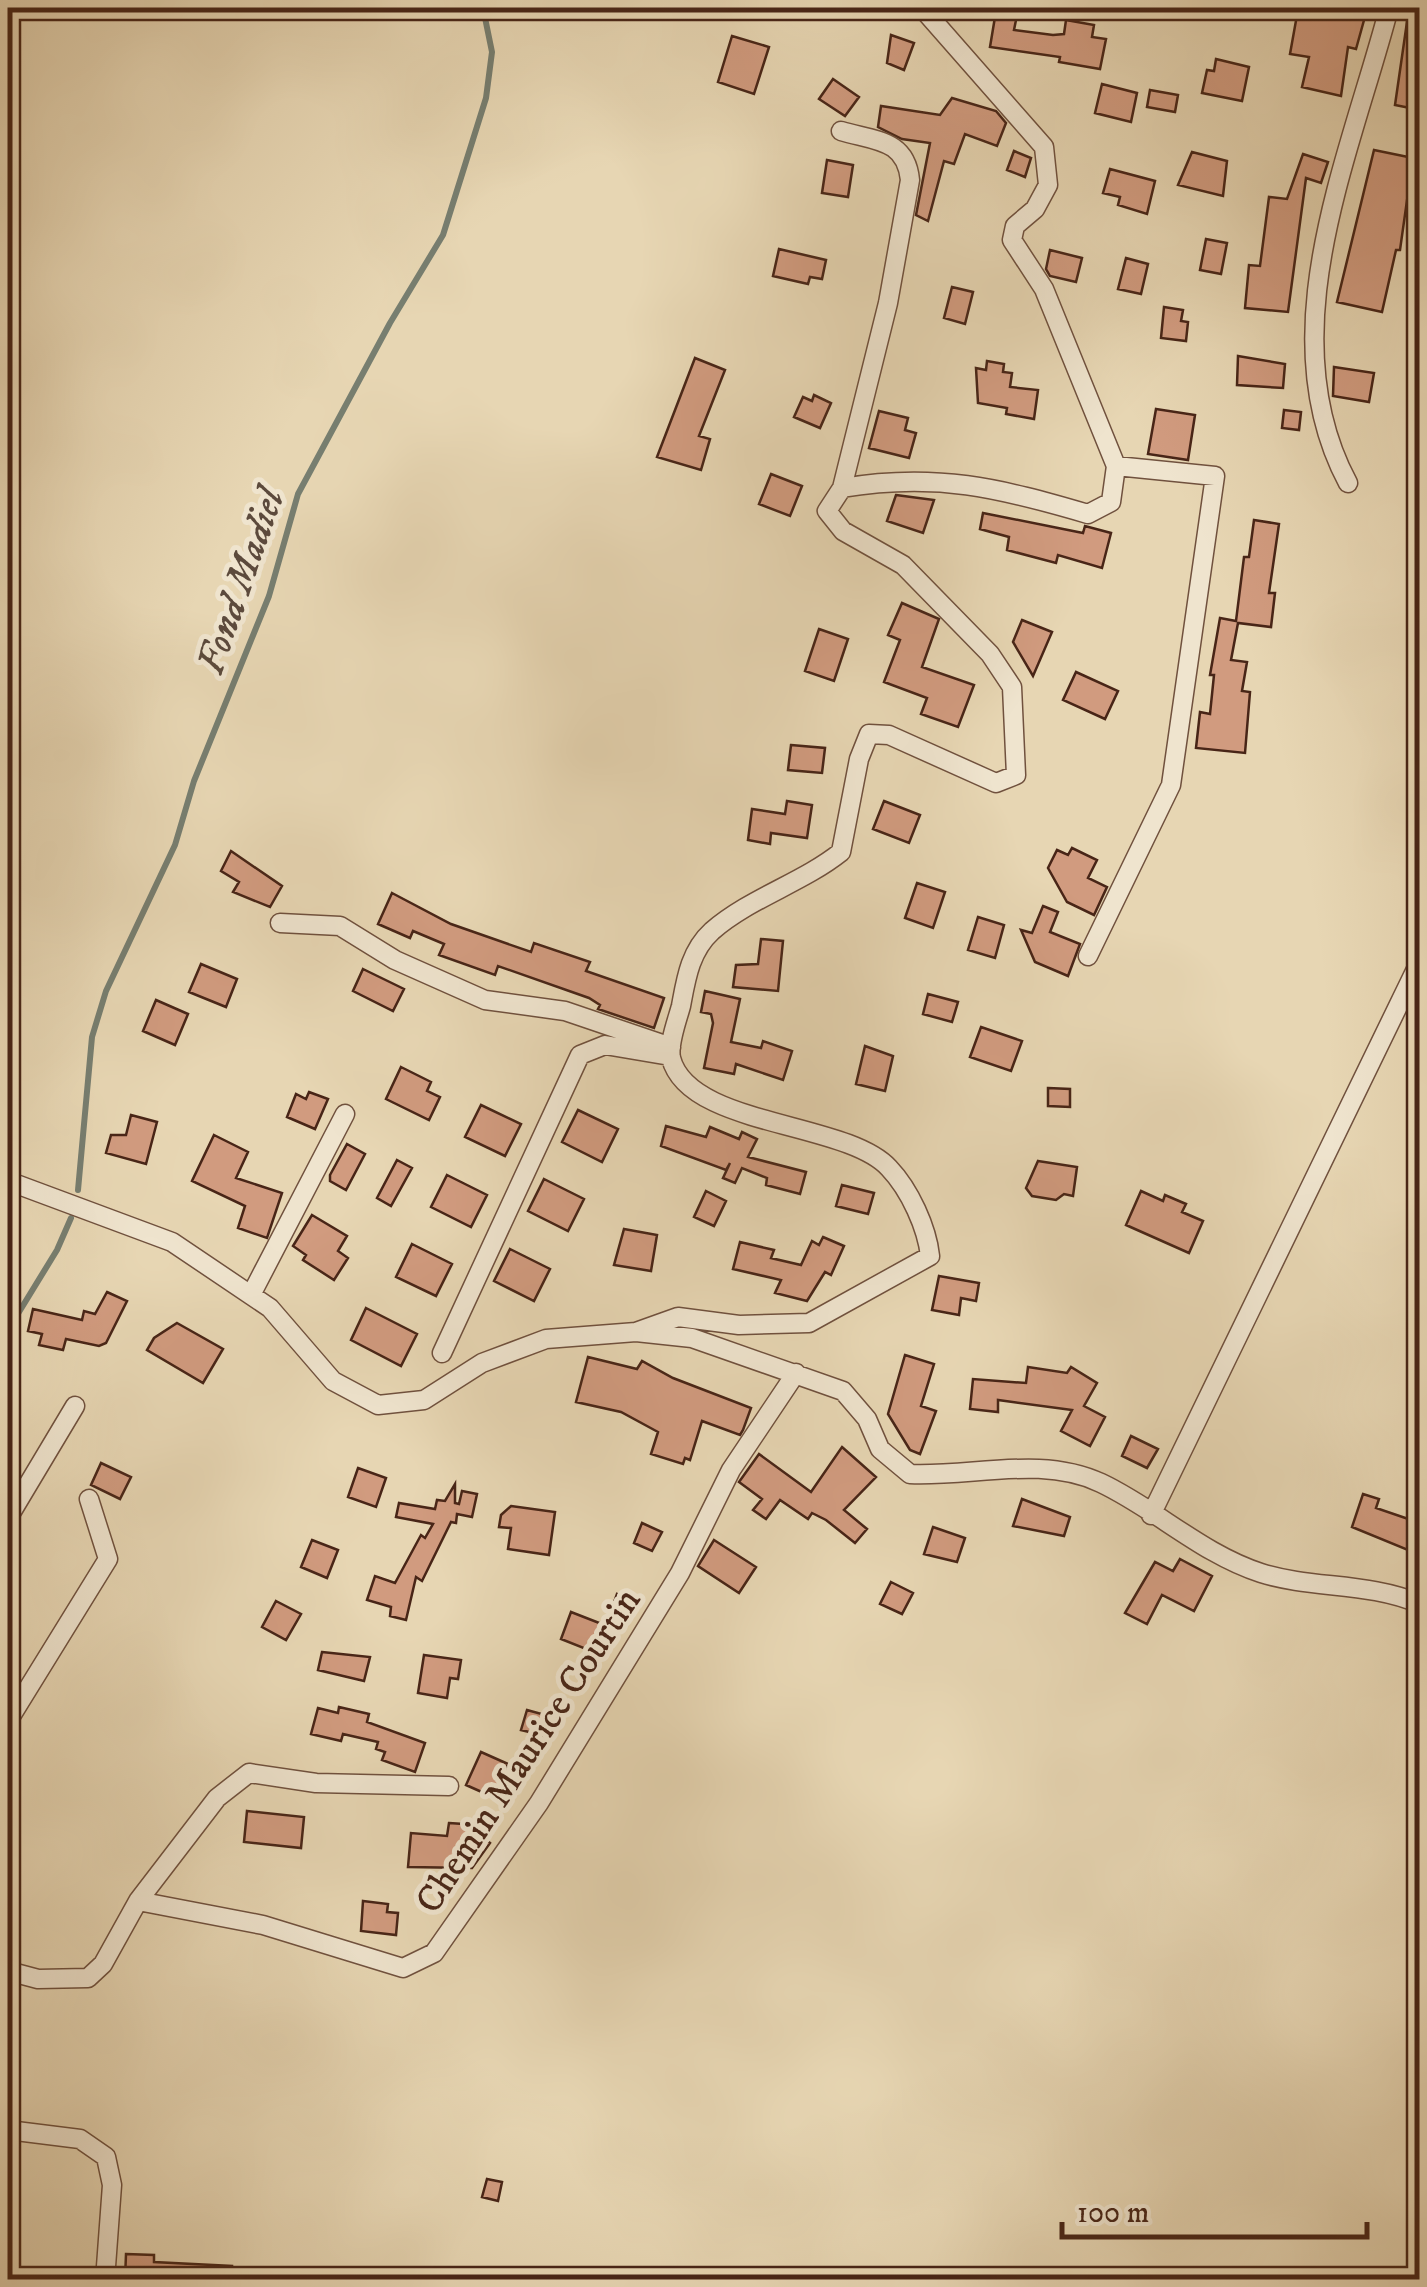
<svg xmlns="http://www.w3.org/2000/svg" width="1427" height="2287" font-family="'IM FELL DW Pica',serif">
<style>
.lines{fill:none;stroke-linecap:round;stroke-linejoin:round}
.stream{stroke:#777e70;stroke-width:6}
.building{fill:#d19b7f;stroke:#482517;stroke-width:2.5}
.street-casing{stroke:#70513e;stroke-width:21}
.street{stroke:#efe4ce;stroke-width:18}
.labels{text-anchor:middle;stroke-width:10;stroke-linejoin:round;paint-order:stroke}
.street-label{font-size:38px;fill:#482517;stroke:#efe4ce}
.water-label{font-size:40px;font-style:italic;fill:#5c4a3c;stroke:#efe4ce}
</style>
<rect width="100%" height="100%" fill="#e7d6b3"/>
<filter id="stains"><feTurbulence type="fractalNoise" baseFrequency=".002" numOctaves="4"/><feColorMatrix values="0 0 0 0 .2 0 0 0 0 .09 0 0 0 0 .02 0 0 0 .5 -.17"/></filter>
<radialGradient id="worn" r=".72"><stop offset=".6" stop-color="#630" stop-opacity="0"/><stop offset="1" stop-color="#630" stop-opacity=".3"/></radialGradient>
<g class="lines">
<path class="stream" d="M78 1190 92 1037 106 991 175 845 194 781 269 596 298 494 390 323 443 235 486 98 492 52 483 8
M8 1330 57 1250 71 1218"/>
</g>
<path class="building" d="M1409 8H1420V110L1395 105Z
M1366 13 1356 49 1348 47 1341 96 1302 87 1309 57 1290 54 1297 15 1331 18Z
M995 17 1016 20 1014 30 1053 35 1064 34 1066 20 1094 25 1092 37 1106 39 1100 69 1059 62 1060 57 990 47Z
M891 35 914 43 904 70 887 63Z
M732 36 769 47 754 94 718 82Z
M1216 59 1249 67 1242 101 1202 93 1207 70 1214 71Z
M833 79 859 97 845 116 819 99Z
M1102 84 1137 93 1131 122 1095 113Z
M1150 90 1178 95 1175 112 1147 107Z
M952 98 996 111 1006 123 997 146 965 134 954 164 944 161 928 221 916 215 930 143 902 139 878 127 881 106 940 115Z
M1374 150 1413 158 1400 250H1396L1382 312 1337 302Z
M1014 151 1031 158 1025 177 1007 170Z
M1192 152 1227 161 1223 196 1178 185Z
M1303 154 1328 162 1321 183 1306 178 1288 312 1245 308 1249 265 1260 266 1269 197 1287 199Z
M827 160 853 165 848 197 822 193Z
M1110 169 1155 181 1147 214 1118 205 1120 197 1103 193Z
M1206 239 1227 243 1221 274 1200 270Z
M779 249 826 260 822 279 810 277 808 284 773 276Z
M1050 250 1082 258 1076 282 1050 276 1046 269Z
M1126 258 1148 264 1141 294 1118 289Z
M952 287 973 292 965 324 944 318Z
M1164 307 1183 310 1181 321 1188 322 1186 341 1161 338Z
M1238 356 1285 364 1283 388 1237 385Z
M695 358 725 370 699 436 710 439 701 470 657 457Z
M987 361 1004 364 1003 372 1012 373 1010 387 1038 390 1034 419 1006 414 1007 408 978 403 976 368 986 370Z
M1334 367 1374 373 1369 402 1333 396Z
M814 395 831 403 820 428 794 417 803 397 812 401Z
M1156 409 1195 415 1188 460 1148 454Z
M1284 410 1301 412 1299 430 1282 428Z
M879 411 908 418 905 430 916 433 909 458 869 448Z
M771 474 802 486 790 516 759 504Z
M896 495 934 500 923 533 887 521Z
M983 513 1083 533 1085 526 1111 533 1102 568 1058 555 1056 563 1007 550 1009 537 980 529Z
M1254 520 1279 524 1269 593H1275L1271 627 1238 623 1231 660 1247 662 1242 691 1250 692 1245 753 1196 748 1200 712 1210 714 1214 675H1210L1220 618 1236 621 1244 557H1249Z
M902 603 939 619 922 667 974 685 958 727 921 714 927 698 884 682 900 640 888 635Z
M1022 620 1052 632 1033 676 1013 642Z
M819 629 848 639 834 681 805 671Z
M1076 672 1118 691 1105 719 1063 700Z
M791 745 825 748 822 773 788 770Z
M787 801 812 805 807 838 771 833 770 844 748 840 752 809 785 814Z
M884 801 920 815 909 843 873 829Z
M1072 848 1097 860 1088 878 1107 887 1094 915 1067 902 1048 868 1057 850 1068 855Z
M231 851 282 886 270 907 233 892 239 882 221 871Z
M917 883 945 892 933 928 905 918Z
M392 893 451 924 531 952 534 943 590 962 586 971 664 998 654 1028 598 1009 600 1005 589 998 498 966 495 975 439 955 444 944 413 931 410 938 378 924Z
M1043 906 1058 912 1050 932 1080 944 1068 976 1035 962 1021 930 1032 933Z
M978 917 1004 925 995 958 968 950Z
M761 939 783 941 778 991 733 987 736 965 758 964Z
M201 964 237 979 226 1007 189 992Z
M363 969 404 989 393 1011 353 991Z
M705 991 740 999 731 1042 761 1048 763 1041 792 1051 783 1080 736 1064 734 1074 704 1068 713 1023 711 1014 701 1012Z
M928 994 958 1002 952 1022 923 1014Z
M156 1000 188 1014 175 1045 143 1031Z
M981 1027 1022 1041 1011 1071 970 1057Z
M865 1046 893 1056 885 1091 856 1084Z
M401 1067 431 1082 427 1091 440 1097 429 1120 386 1099Z
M1048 1088 1070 1089V1107L1048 1106Z
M309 1092 328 1099 315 1129 287 1117 296 1094 306 1099Z
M481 1105 521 1124 505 1156 465 1137Z
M578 1110 618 1129 602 1162 562 1142Z
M131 1115 157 1122 146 1164 106 1153 111 1135H126Z
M666 1126 706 1137 710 1127 739 1139 742 1132 757 1139 748 1157 806 1172 800 1194 766 1185 767 1178 742 1168 735 1183 723 1178 730 1163 726 1170 661 1146Z
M214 1135 248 1152 236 1178 282 1193 267 1238 238 1228 245 1206 192 1181Z
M347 1144 365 1154 346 1190 330 1181V1175Z
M397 1160 412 1168 391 1206 377 1198Z
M1038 1161 1077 1167 1073 1196 1064 1194 1056 1200 1032 1196 1026 1188Z
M447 1175 487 1195 471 1227 431 1207Z
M544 1179 584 1199 568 1231 528 1211Z
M842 1185 874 1193 868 1214 836 1206Z
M706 1191 726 1201 714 1226 694 1217Z
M1141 1191 1163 1201 1165 1195 1186 1204 1182 1212 1203 1221 1189 1253 1126 1225Z
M312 1215 347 1236 338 1251 348 1258 334 1280 303 1260 306 1255 293 1246Z
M624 1229 657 1235 651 1271 614 1265Z
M823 1237 844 1246 831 1275 825 1272 807 1301 775 1293 781 1280 733 1269 740 1242 774 1250 771 1258 801 1265 812 1241 819 1245Z
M412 1244 452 1264 436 1296 396 1277Z
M510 1249 550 1269 534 1301 494 1281Z
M939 1276 979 1283 976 1301 961 1298 959 1315 932 1310Z
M107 1292 127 1301 106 1343 99 1346 66 1339 63 1350 39 1345 42 1334 28 1331 33 1309 82 1320 84 1311 95 1314Z
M366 1308 417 1334 401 1366 351 1340Z
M177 1323 223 1349 203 1383 147 1350 154 1338Z
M905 1355 934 1364 921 1406 936 1411 920 1454 910 1450 888 1414Z
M588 1357 637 1369 642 1361 673 1378 751 1408 743 1430 740 1435 702 1421 690 1460 685 1458 683 1464 651 1454 658 1432 621 1412 576 1402Z
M1028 1367 1067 1373 1071 1367 1097 1383 1084 1406 1105 1417 1090 1446 1061 1431 1072 1410 998 1400V1412L970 1409 973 1379 1026 1383Z
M1131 1436 1158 1449 1147 1468 1122 1456Z
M842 1447 876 1477 844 1510 867 1529 855 1543 826 1520 812 1513 808 1519 780 1500 766 1519 753 1510 762 1499 739 1482 759 1454 811 1492Z
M101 1463 131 1477 120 1499 91 1485Z
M358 1468 386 1478 376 1507 348 1497Z
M455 1484V1503L459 1504 462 1491 477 1494 472 1517 457 1514 456 1523 451 1522 422 1581 416 1577 406 1620 390 1616 391 1607 367 1600 375 1576 395 1583 421 1535 425 1538 433 1524 396 1517 399 1503 435 1509 437 1500 445 1501Z
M1363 1494 1379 1499 1376 1508 1420 1523V1555L1352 1527Z
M1022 1499 1070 1517 1064 1536 1013 1526Z
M511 1506 555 1512 549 1555 508 1549 511 1528 499 1527 501 1515Z
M642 1523 662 1532 652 1551 634 1543Z
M933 1527 965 1538 957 1562 924 1554Z
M312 1540 338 1550 327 1578 301 1567Z
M714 1540 756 1567 739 1593 698 1566Z
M1180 1559 1212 1576 1194 1611 1162 1595 1147 1624 1125 1613 1155 1562 1173 1571Z
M891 1582 913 1593 902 1614 880 1604Z
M617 1594 635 1601 625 1628 607 1622Z
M276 1601 301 1614 286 1640 262 1627Z
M571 1612 607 1626 596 1653 561 1639Z
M322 1652 370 1657 364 1681 318 1670Z
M424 1655 461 1660 458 1679 450 1678 447 1698 418 1693Z
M339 1707 369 1714 367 1722 425 1743 415 1772 382 1760 385 1752 376 1749 378 1742 343 1734 341 1741 311 1734 318 1708 338 1713Z
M527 1710 549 1716 542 1735 521 1730Z
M481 1752 508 1764 493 1797 466 1785Z
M247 1811 304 1817 301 1848 244 1842Z
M449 1823 478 1825V1833L490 1843 472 1868 408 1867 411 1833 447 1836Z
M363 1901 388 1904 387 1912 398 1913 396 1935 361 1931Z
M487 2179 502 2182 498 2201 482 2197Z
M126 2254 154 2255V2262L232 2266 231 2280H125Z"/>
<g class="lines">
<g class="street-casing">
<path id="street" d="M841 131C875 141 906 139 910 180L888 303 842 488
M1348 483C1268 334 1350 157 1389 8
M1419 679 1420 677
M280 923 340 926 395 960 485 1000 565 1011 671 1047
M1088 956 1171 785 1215 476 1116 466
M8 1181 172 1242 270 1308 333 1381 378 1405 424 1400 482 1363 546 1339 636 1332 692 1338 843 1391 867 1419 880 1449 910 1474C972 1477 1042 1455 1101 1483 1156 1509 1202 1554 1261 1573 1312 1589 1369 1582 1420 1604
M251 1295 345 1114
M636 1332 678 1317 739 1325 809 1323 930 1256C927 1228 910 1190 889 1168 846 1121 688 1127 671 1058 668 1044 677 1021 681 1006 686 979 690 951 712 931 750 898 802 883 841 852L859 759 869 734 889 735 996 783 1016 775 1012 687 990 654 903 565 843 531 827 511 842 488C935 472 1000 488 1088 514L1111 502 1116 466 1044 289 1012 240 1015 226 1035 209 1048 185 1044 147 922 8
M442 1353 580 1055 605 1045 670 1056
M1151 1515 1420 961
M8 1518 75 1406
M8 1721 108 1559 89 1499
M138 1901 217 1798 249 1773 316 1783 449 1786
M8 1971 38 1979 88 1978 103 1964 138 1901 263 1925 403 1968 434 1953 539 1803 680 1573 731 1470 796 1373
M8 2130 80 2139 106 2157 112 2185 105 2280"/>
</g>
<use href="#street" class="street"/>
</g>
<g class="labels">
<g class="street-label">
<text transform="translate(527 1750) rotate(-57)" y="13">Chemin Maurice Courtin</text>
</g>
<g class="water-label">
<text transform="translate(239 581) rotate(-71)" y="14">Fond Madiel</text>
</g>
</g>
<rect width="1427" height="2287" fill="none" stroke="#e7d6b3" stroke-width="40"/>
<rect x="10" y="10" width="1407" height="2267" fill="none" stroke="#482517" stroke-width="5"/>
<rect x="20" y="20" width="1387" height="2247" fill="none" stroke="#482517" stroke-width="2.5"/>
<path d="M1062 2222v15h305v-15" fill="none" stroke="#482517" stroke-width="5"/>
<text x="1077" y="2222" font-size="30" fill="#482517" stroke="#efe4ce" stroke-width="8" paint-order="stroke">100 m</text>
<rect width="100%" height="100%" filter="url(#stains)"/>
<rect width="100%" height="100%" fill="url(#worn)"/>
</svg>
